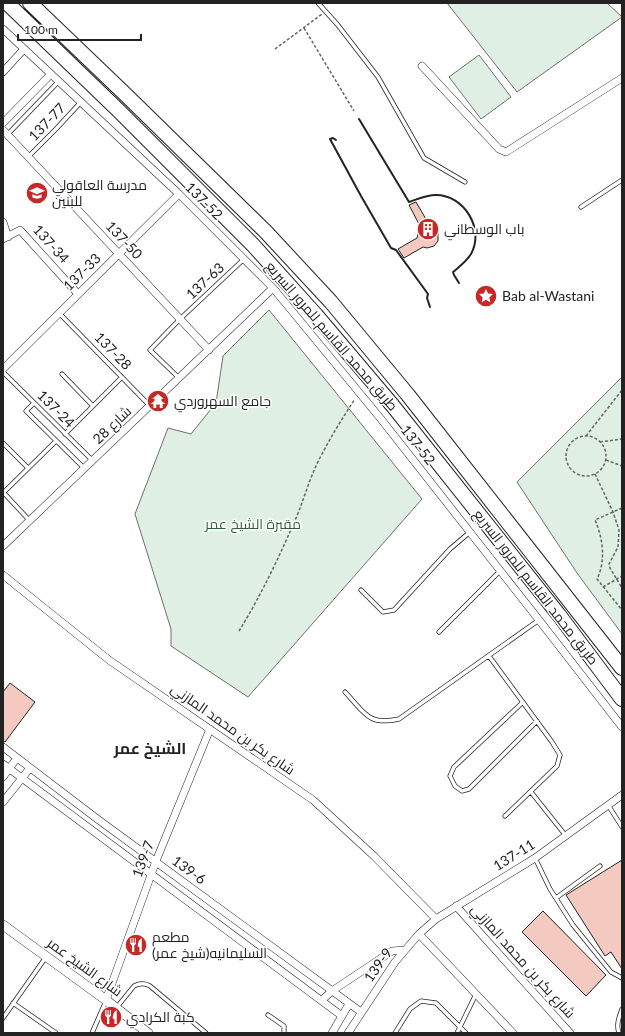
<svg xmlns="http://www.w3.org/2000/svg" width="625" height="1036" font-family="Lato,Cairo,sans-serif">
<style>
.green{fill:#e0efe3;stroke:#6f6f6f}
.building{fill:#f3c9c0;stroke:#222}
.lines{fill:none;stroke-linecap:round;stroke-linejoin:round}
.service-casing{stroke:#222;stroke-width:5}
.minor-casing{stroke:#222;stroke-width:8}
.tertiary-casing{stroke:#222;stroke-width:10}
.motorway-casing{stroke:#222;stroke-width:16}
.path{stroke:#646464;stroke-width:1.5;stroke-dasharray:3 2;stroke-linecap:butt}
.service{stroke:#fff;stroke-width:3.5}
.minor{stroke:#fff;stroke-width:7}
.tertiary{stroke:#fff;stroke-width:9}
.motorway{stroke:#fff;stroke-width:14}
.wall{stroke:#222;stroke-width:2}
.labels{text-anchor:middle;stroke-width:3;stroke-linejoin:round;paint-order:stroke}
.street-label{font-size:14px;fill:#222;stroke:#fff}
.poi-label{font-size:14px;fill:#222;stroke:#fff;text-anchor:start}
.park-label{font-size:14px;fill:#2f5e38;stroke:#fff}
.quarter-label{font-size:16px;font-weight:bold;fill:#222;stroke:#fff}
</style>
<rect width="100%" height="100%" fill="#fff"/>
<path class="green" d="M447 3H607L622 17 517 92Z
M479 55 511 97 481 119 449 77Z
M269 310 422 499 248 697 171 646V629L135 514 168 428 191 434 216 403 223 356Z
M622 377V634L577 573 517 482Z"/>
<path class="building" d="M416 202 430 226 437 231 438 234V241L434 246 427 248 423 247 404 258 398 249 417 238 419 231 421 228 409 205Z
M10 683 35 702 5 742 3 741V692Z
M622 860V969L611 952 605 956 566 895Z
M543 911 606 975 586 996 522 932Z"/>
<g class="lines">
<g class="service-casing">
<path id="service" d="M318 3 337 24 378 77 424 158 465 182
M7 135 59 81
M28 157 56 129 81 102
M581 207 622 180
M59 313 150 406
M3 372 93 461
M62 374 93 406
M179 378 150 350 180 319 244 259
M34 403 26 411 84 468
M65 434 122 377
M3 443 28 468
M3 492 30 521
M3 493 56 441
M361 590 383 612 394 610 450 549 470 532
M439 632 500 571
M489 656 552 742 560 755 557 766 505 816
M345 692C365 713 368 726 399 719L539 620
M523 702 454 767 450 776 455 786 462 791 469 789 537 721
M531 792 566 836
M608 805 622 827
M535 858 550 889 573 925 611 972 622 978
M556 898 600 866
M13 1003 56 1033
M117 1007 134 986C140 983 145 983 150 986L206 1033
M268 1015 284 1026V1033
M3 1018 46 957
M92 1033 106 1001
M395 1033 410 1009 421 1001 436 1003 466 1033
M457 1033 476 994
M619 1033C616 1025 619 1017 622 1009"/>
</g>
<g class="minor-casing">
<path id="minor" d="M3 29 179 194 273 288 381 419 539 620 622 727
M422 66 499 149 506 152 622 78
M3 72 24 49
M3 123 51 74
M3 130 209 350
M3 222 8 237
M3 239 20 230 78 294
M3 369 179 194
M3 546 273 288
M3 575 109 660 313 800 374 856 436 919
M3 747 96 818 361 1012
M3 764 342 1016
M3 777 17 758
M3 802 30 768
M456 906 570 1033
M419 934 513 1033
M106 1000 156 861 210 729
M322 1000 332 991 392 951 404 950
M332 1033 349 1004
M348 1033 395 962 419 934 436 919 535 858 622 795"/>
</g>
<g class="tertiary-casing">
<path id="tertiary" d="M3 925 106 1000 148 1033"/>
</g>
<g class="motorway-casing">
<path id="motorway" d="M7 3 118 110 253 245 316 315 393 406 559 615 622 699
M30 3 125 94 266 232 331 302 408 395 622 668"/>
</g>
<path class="path" d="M304 28 354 111
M275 49 322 14
M586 436 622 390
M566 456a20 20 0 1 1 40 0a20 20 0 1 1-40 0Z
M600 442 622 439
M606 460 622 466
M595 474 613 512 619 530 618 547 609 564 610 568 622 588
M622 508 595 520C603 538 606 561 597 579L622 610
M603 587 622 576
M239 631C262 594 282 551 299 511 306 492 312 472 322 454 332 435 343 417 355 399"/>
<use href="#service" class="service"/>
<use href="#minor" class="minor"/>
<use href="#tertiary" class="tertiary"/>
<use href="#motorway" class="motorway"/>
<path class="wall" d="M359 119 409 202C418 199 426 195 436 195 464 195 485 229 471 254 466 262 460 266 453 272L454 275 459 283
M336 140 333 138 330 139 361 196 391 248 396 250 428 294 427 298 430 307"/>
</g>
<defs>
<g id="school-disc" transform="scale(1.15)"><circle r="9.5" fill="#c62828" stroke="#fff"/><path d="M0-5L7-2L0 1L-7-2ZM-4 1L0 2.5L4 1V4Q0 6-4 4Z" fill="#fff"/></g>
<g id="building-disc" transform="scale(1.15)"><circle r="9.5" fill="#c62828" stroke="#fff"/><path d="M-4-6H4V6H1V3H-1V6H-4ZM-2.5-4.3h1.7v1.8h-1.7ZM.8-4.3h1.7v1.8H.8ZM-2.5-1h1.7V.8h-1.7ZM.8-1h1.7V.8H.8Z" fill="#fff"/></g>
<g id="sight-disc" transform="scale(1.15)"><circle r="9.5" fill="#c62828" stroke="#fff"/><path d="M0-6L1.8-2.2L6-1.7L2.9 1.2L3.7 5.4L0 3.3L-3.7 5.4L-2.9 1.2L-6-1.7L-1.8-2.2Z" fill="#fff"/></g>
<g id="temple-disc" transform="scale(1.15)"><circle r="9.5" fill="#c62828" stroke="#fff"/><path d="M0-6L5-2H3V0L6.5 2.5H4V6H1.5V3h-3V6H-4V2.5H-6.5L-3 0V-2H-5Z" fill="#fff"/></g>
<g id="restaurant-disc" transform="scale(1.15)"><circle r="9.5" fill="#c62828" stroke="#fff"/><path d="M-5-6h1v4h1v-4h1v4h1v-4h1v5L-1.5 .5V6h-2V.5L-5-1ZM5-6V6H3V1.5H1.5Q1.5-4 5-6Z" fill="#fff"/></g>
</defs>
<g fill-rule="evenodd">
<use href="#school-disc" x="37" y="193"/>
<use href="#building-disc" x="428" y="229"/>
<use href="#sight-disc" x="486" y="296"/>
<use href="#temple-disc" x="158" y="401"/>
<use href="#restaurant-disc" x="136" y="945"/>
<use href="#restaurant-disc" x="111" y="1017"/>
</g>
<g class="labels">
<g class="street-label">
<text transform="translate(47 122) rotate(-46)" y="5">137-77</text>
<text transform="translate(204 201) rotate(45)" y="5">137-52</text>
<text transform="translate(124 240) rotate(47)" y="5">137-50</text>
<text transform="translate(51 244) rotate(48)" y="5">137-34</text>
<text transform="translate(82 272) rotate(-45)" y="5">137-33</text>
<text transform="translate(205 281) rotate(-43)" y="5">137-63</text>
<text transform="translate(332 336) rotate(49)" y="5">طريق محمد القاسم للمرور السريع</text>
<text transform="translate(113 351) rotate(46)" y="5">137-28</text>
<text transform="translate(56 409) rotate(45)" y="5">137-24</text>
<text transform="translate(112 425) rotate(-44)" y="5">شارع 28</text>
<text transform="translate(418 445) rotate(52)" y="5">137-52</text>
<text transform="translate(536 587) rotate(52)" y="5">طريق محمد القاسم للمرور السريع</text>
<text transform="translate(233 729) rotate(35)" y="5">شارع بكر بن محمد المازني</text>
<text transform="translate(514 855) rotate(-32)" y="5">137-11</text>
<text transform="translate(143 859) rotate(-69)" y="5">139-7</text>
<text transform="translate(189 870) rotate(36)" y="5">139-6</text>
<text transform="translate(523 961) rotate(48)" y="5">شارع بكر بن محمد المازني</text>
<text transform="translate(378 965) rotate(-55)" y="5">139-9</text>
<text transform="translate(85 967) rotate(36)" y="5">شارع الشيخ عمر</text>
</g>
<g class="poi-label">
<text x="52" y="190">مدرسة العاقولي<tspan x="52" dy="16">للبنين</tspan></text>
<text x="444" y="234">باب الوسطاني</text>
<text x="502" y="301">Bab al-Wastani</text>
<text x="174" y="406">جامع السهروردي</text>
<text x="152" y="942">مطعم<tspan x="152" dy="16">السليمانيه(شيخ عمر)</tspan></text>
<text x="126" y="1022">كبة الكرادي</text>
</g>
<g class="park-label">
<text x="253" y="529">مقبرة الشيخ عمر</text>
</g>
<g class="quarter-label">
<text x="150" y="754">الشيخ عمر</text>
</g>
</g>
<rect width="625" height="1036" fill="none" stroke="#222222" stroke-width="8"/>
<path d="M18 34v6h123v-6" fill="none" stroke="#222222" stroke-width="2"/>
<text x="24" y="34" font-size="12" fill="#222222" stroke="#ffffff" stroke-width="3" paint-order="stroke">100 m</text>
</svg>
